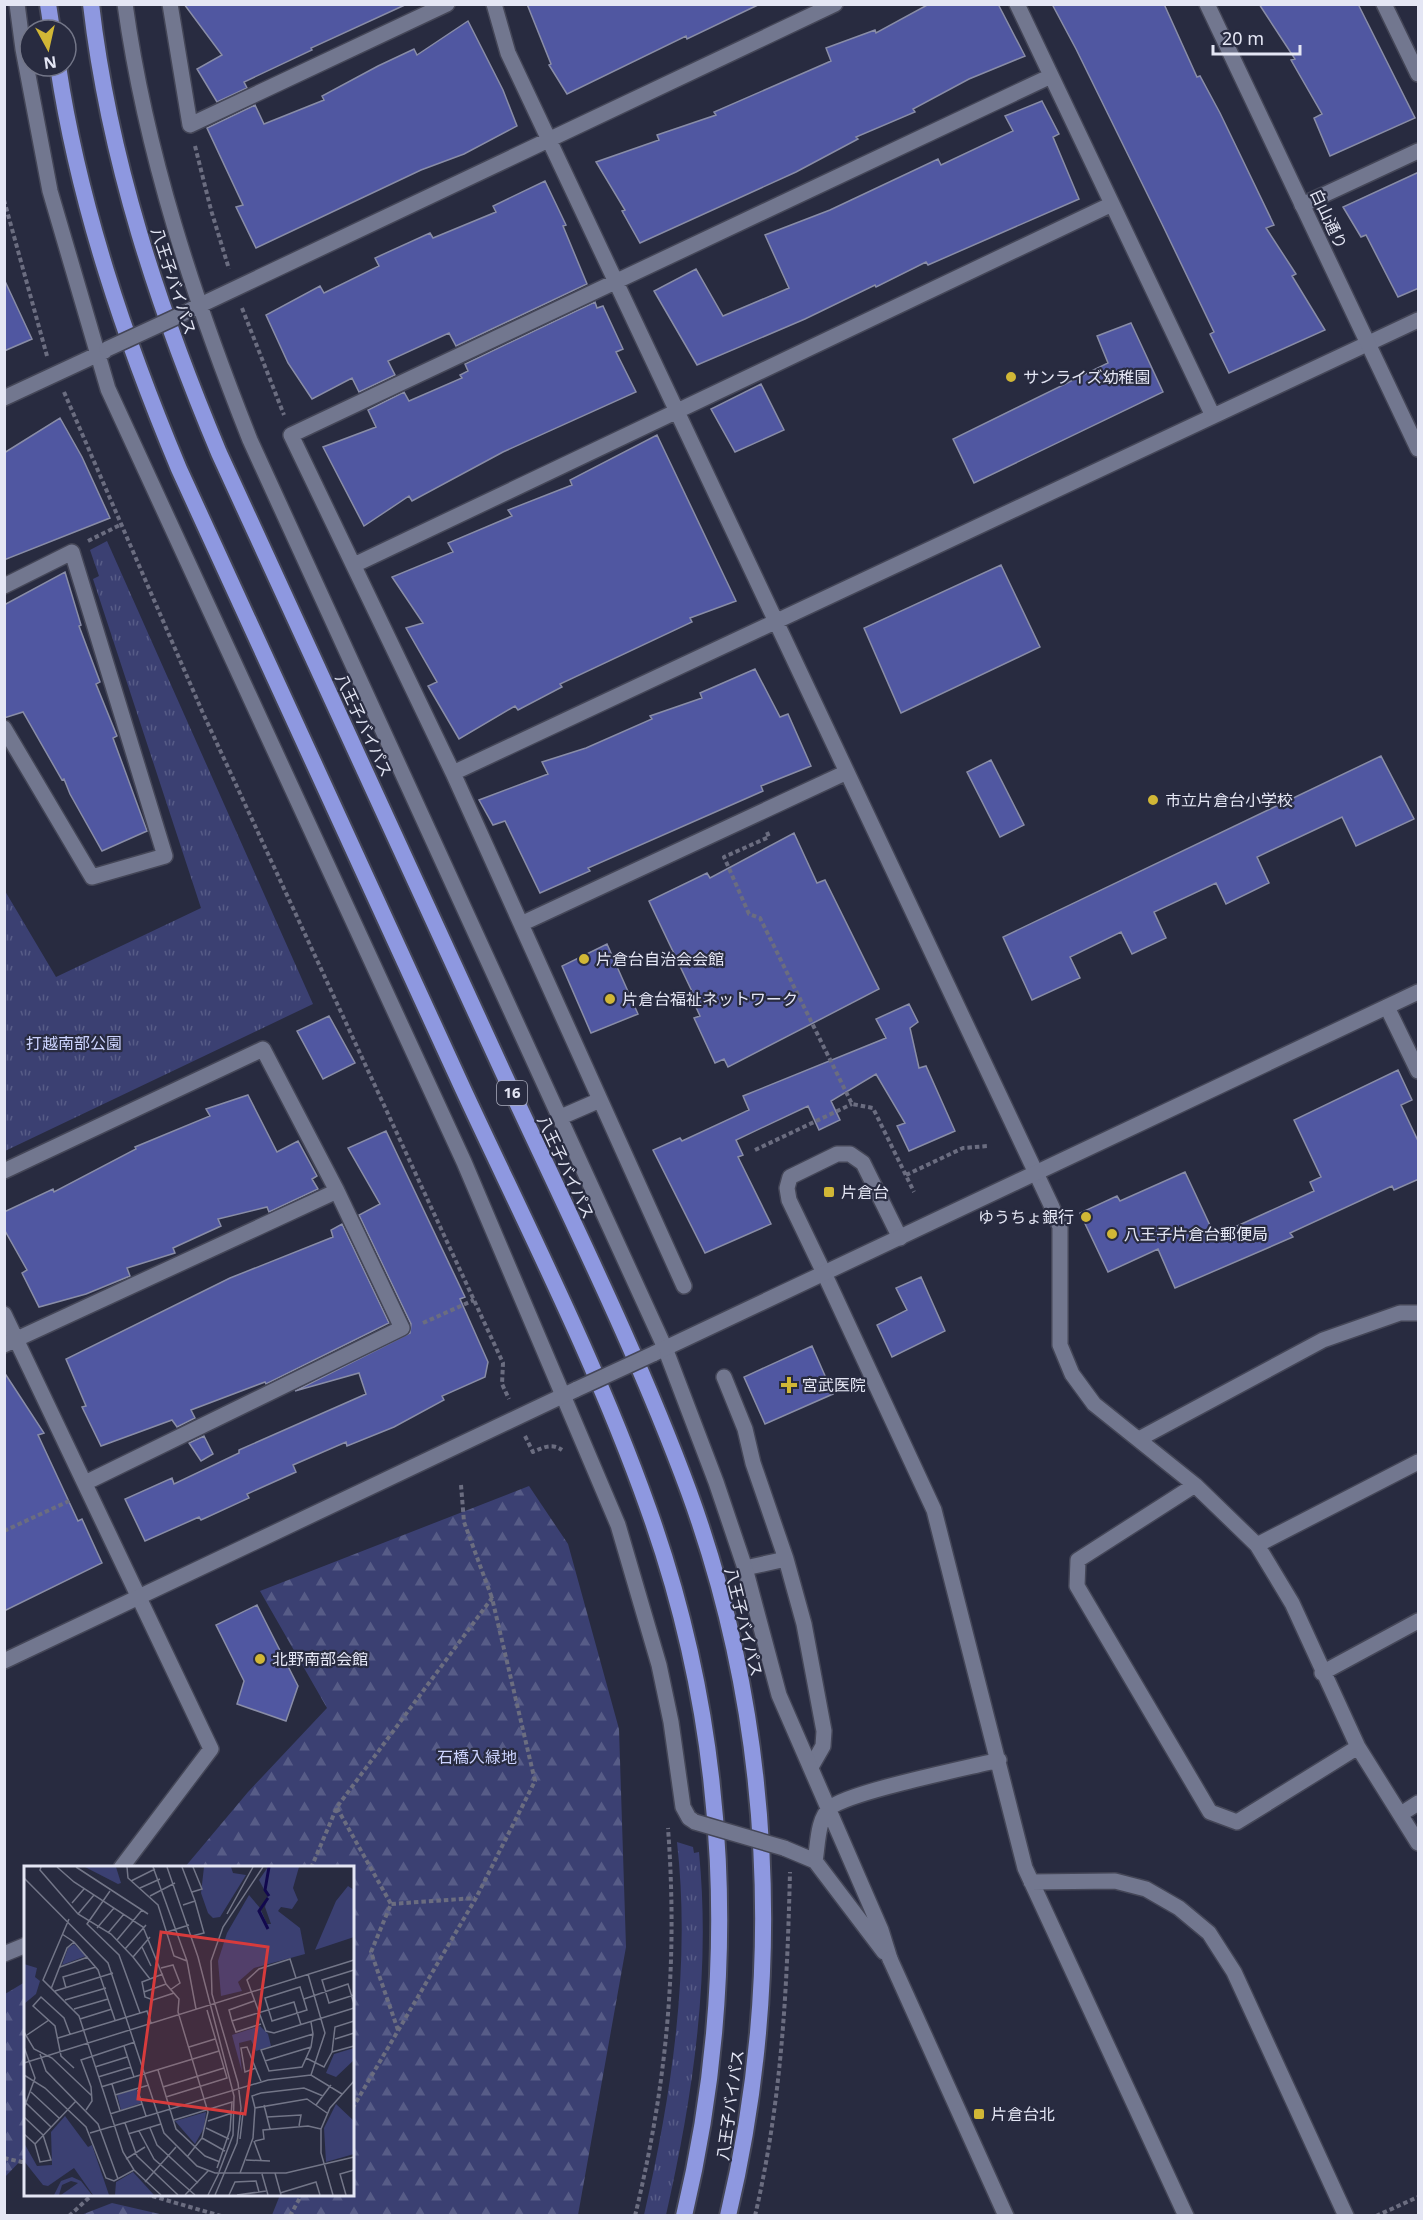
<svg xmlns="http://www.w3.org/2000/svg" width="1423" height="2220" font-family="'Noto Sans','Noto Sans JP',sans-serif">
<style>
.grass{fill:url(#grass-tufts)}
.forest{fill:url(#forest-firs)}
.building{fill:#5057a1;stroke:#898da7;stroke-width:1.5}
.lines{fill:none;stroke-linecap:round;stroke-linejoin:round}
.service-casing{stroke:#444657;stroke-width:18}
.minor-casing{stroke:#444657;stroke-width:18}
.tertiary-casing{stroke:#444657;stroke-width:18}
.trunk-casing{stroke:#444657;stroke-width:20}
.path{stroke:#6b6d80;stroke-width:4;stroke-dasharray:4.5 3;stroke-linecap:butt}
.service{stroke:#72778f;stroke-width:15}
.minor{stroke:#72778f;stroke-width:15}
.tertiary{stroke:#72778f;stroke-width:15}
.trunk{stroke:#8e98e0;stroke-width:16}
.minor-bridge-casing{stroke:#444657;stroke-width:18;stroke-linecap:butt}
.tertiary-bridge-casing{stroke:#444657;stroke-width:18;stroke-linecap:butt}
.minor-bridge{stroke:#72778f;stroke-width:15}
.tertiary-bridge{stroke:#72778f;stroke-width:15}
.poi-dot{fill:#d1b736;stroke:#282b40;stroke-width:2}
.labels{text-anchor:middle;stroke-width:4.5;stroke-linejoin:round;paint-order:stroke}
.shield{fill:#282b40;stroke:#acaebe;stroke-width:1.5}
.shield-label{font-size:15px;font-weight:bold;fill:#e4e6f4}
.street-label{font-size:16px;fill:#e4e6f4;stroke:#282b40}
.poi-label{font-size:16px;fill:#e4e6f4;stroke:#282b40;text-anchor:start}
.park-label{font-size:16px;fill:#cdd4ff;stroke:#282b40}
.inset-river{fill:none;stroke:#12084e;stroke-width:3}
.inset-road{fill:none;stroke:#737688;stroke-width:1.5}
.view{fill:#d73b3c;fill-opacity:0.15;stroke:#d73b3c;stroke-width:3}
.inset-edge{fill:none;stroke:#e4e6f4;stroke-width:3}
</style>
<defs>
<pattern id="grass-tufts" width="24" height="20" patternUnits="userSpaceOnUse" patternTransform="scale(1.5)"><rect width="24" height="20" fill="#3b4072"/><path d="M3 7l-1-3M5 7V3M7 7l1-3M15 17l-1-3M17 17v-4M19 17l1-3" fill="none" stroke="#575c87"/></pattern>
<pattern id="forest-firs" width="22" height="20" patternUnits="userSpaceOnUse" patternTransform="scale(1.5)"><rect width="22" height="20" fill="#3b4072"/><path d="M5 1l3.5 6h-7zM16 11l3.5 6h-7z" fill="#575c87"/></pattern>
</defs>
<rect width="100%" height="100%" fill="#282b40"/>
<path class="grass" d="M107 541 313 1004 5 1151V891L56 977 201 908 93 579 99 576 90 550Z
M677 1842 693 1847 694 1853 699 1852C711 1975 693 2096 666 2215H644C672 2093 691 1967 677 1842Z"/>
<path class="forest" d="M529 1486 568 1544 619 1729 626 1947 578 2215H272L280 2195 352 2194V1868L185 1867 248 1792 327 1708 260 1591Z
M25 1982V2156L5 2177V1994Z
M112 2203 164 2215H81Z"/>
<path class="building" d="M184 4H407L311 48 312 50 244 82 247 88 217 102 197 69 222 55Z
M527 4H760L687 39 686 36 567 94 549 65 551 64Z
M929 4H998L1025 56 969 79 913 109 915 112 856 137 858 139 796 172 640 243 622 211 625 210 596 162 659 140 657 135 716 115 714 112 831 61 826 48 875 30 876 33Z
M1052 4H1164L1197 77 1200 76 1220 113 1274 225 1266 228 1296 274 1292 276 1325 330 1229 373 1210 334 1214 332 1162 224 1076 49Z
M1259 4H1358L1415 118 1330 156 1314 118 1322 114 1291 60 1295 59Z
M468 21 503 90 517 126 464 154 421 170 256 248 236 207 243 205 207 128 255 105 264 124 324 100 322 96 378 66 414 49 417 55Z
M1042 101 1059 134 1053 137 1079 199 928 265 926 262 876 287 875 285 805 319 697 365 654 291 696 269 723 316 789 288 765 235 830 210 938 159 941 165 1013 131 1005 116Z
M1419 172V288L1398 297 1366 235 1361 237 1343 207Z
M545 181 566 225 563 226 587 284 456 346 449 333 388 361 395 375 359 392 352 378 312 399 288 363 266 315 320 286 324 293 379 266 375 258 430 233 433 238 496 212 493 206Z
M4 279 32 339 4 351Z
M595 302 597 308 603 306 623 349 616 352 636 392 503 452 412 501 409 496 364 526 323 447 376 427 368 410 404 392 409 401 462 378 460 375 468 371 465 364Z
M1131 323 1163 392 974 483 953 439 1108 363 1097 336Z
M761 384 784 430 735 452 711 409Z
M60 418 82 457 110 518 4 560V453Z
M657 435 736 601 690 618 692 622 560 684 562 687 518 710 515 706 459 739 428 686 437 682 406 628 423 623 392 577 453 552 448 543 512 516 508 510 572 485 570 480Z
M1001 565 1040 647 901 713 864 628Z
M65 572 81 625 79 626 100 682 96 684 117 736 113 738 147 831 102 851 70 794 64 779 62 780 23 712 4 718V605Z
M755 669 780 717 788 714 811 766 761 786 763 791 588 868 590 871 540 893 505 821 493 825 479 800 548 774 542 762 586 748 652 719 650 716 702 698 700 693Z
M1381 756 1414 819 1356 846 1342 817 1257 857 1269 883 1226 904 1216 883 1154 912 1166 938 1132 954 1121 932 1070 957 1080 978 1032 1000 1003 937Z
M991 760 1024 825 1000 837 967 772Z
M794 833 817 883 825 880 879 989 728 1067 724 1059 715 1063 694 1018 700 1016 695 1005 698 1004 649 901 707 873 710 878Z
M607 944 638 1014 591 1033 562 966Z
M909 1004 918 1022 910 1028 919 1068 926 1066 955 1131 909 1151 897 1126 905 1123 876 1074 831 1101 840 1120 819 1130 808 1106 736 1140 743 1155 738 1157 771 1224 705 1253 653 1150 680 1138 682 1141 749 1110 743 1096 886 1038 876 1019Z
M329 1016 355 1063 323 1079 297 1031Z
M1398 1070 1412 1100 1401 1105 1419 1143V1179L1394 1190 1392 1186 1290 1233 1293 1237 1175 1288 1158 1249 1108 1272 1080 1213 1117 1196 1120 1201 1185 1172 1215 1236 1314 1191 1310 1182 1321 1177 1294 1120Z
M248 1095 277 1152 298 1141 317 1176 312 1179 318 1189 269 1212 267 1207 218 1219 221 1226 173 1248 175 1253 127 1268 130 1276 86 1294 39 1307 22 1273 27 1270 4 1229V1212L53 1189 54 1192 136 1149 135 1147 210 1116 206 1109Z
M386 1131 465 1297 460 1299 488 1362 485 1377 442 1396 444 1400 394 1427 347 1446 346 1442 293 1465 296 1472 247 1494 249 1498 201 1520 199 1517 145 1541 125 1499 172 1478 174 1484 239 1453V1450L366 1394 359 1373 295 1391 410 1333 411 1324 359 1215 380 1204 348 1148Z
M342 1224 389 1323 266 1384 265 1382 191 1410 195 1418 177 1427 172 1420 101 1446 82 1407 86 1406 66 1359 230 1278 333 1237 331 1230Z
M921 1277 945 1331 892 1357 877 1325 907 1310 896 1288Z
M812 1346 833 1394 765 1424 744 1377Z
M4 1372 44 1433 38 1435 78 1521 82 1519 102 1563 4 1611Z
M204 1436 213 1454 201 1461 189 1443Z
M257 1605 298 1686 286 1721 237 1704 244 1681 216 1625Z"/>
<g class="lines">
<g class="service-casing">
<path id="service" d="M824 1273 789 1200 787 1188 790 1177 837 1154H850L863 1163 900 1238
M724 1377 745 1429 753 1463 786 1559 804 1624 824 1731 823 1746 811 1767
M745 1568 786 1559"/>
</g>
<g class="minor-casing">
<path id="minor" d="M17 4 23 49 50 191 108 389 464 1162 618 1525 659 1665 671 1722 683 1807 689 1818 695 1822
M125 4C146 155 194 299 250 440L665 1348 716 1482 745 1568 779 1695 881 1930 890 1959
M170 4 190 125 447 4
M494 4 508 53 1052 1207 1060 1227V1345L1072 1374 1094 1404 1195 1485 1257 1545 1292 1603 1358 1747 1418 1843
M1017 4 1213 416
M1384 4 1418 74
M1302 205 1418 151
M190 310 835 4
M4 398 105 351
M354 565 1112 204
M4 586 72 552 165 856 92 877 4 728
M453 773 1418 320
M521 924 847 772
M1387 1007 1418 1071
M561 1117 600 1100
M4 1171 263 1049 337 1191 402 1328 85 1483
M824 1273 934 1510 1025 1868 1186 2216
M684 1286 453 773 291 435 1051 76
M4 1314 211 1749 121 1868
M4 1345 337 1191
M1139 1439 1323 1340 1400 1313H1418
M1195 1485 1078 1560 1077 1586 1210 1812 1237 1822 1358 1747
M1257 1545 1418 1462
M1322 1673 1418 1621
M1401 1814 1418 1803
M784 1848 815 1861 884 1952
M815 1861C818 1846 817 1819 830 1808 848 1792 967 1768 999 1760
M1031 1882 1115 1881 1146 1889 1179 1908 1209 1933 1234 1972 1346 2216
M4 1954 26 1945"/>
</g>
<g class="tertiary-casing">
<path id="tertiary" d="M1207 4 1418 449
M653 1354 1418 992
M4 1661 577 1389
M890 1959 1006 2216"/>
</g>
<g class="trunk-casing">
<path id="trunk" d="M48 4 52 30
M91 4C109 160 159 310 219 453 314 658 408 864 502 1070 566 1209 636 1348 689 1492 773 1723 785 1977 728 2216
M58 66C79 205 125 340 179 469 274 676 368 882 463 1089 527 1227 597 1364 648 1508 730 1736 740 1981 684 2216"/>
</g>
<path class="path" d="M195 146 211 210 229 269
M4 200 47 356
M242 308 284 415
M64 392 202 711 503 1363 502 1384 509 1399
M88 541 120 525
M767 832 769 837 724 857 749 914 760 918 852 1104 873 1108 914 1192
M755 1150 852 1104
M906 1175 963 1148 987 1146
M423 1323 474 1300
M525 1436 533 1452C544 1447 552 1443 562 1450
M461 1485 464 1522 492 1598
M4 1531 69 1501
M337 1808 391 1904
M311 1868 337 1807 492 1598 535 1781 476 1898 352 2109
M398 2030 371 1952 391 1904 475 1898
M4 2158 26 2163
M145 2194 221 2216
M69 2216 93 2194
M290 2216 302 2194
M635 2216C667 2083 678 1964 668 1828
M755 2216C782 2099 787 1991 790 1872
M1376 2216 1418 2197"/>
<use href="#service" class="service"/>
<use href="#minor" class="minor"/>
<use href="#tertiary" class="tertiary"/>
<use href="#trunk" class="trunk"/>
<g class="minor-bridge-casing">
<path id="minor-bridge" d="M107 349 187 312
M695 1822 784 1848"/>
</g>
<g class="tertiary-bridge-casing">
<path id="tertiary-bridge" d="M577 1389 653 1354"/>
</g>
<use href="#minor-bridge" class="minor-bridge"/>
<use href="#tertiary-bridge" class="tertiary-bridge"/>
</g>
<g class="poi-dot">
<circle cx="1011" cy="377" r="6"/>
<circle cx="1153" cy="800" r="6"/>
<circle cx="584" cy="959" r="6"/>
<circle cx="610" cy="999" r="6"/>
<rect x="823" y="1186" width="12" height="12" rx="3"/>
<circle cx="1086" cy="1217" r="6"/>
<circle cx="1112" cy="1234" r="6"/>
<path d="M786 1376h6v6h6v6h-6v6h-6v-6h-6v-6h6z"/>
<circle cx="260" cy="1659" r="6"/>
<rect x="973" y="2108" width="12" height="12" rx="3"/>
</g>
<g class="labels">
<rect class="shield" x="497" y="1081" width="30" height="24" rx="4.5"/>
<g class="shield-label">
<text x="512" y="1098">16</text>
</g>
<g class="street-label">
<text transform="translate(1329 219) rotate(65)" y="6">白山通り</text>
<text transform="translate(174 281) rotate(72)" y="6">八王子バイパス</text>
<text transform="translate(364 725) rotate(65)" y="6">八王子バイパス</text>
<text transform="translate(566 1167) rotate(65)" y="6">八王子バイパス</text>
<text transform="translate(744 1622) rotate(76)" y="6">八王子バイパス</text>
<text transform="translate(730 2105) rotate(-82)" y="6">八王子バイパス</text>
</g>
<g class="poi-label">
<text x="1023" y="383">サンライズ幼稚園</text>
<text x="1165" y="806">市立片倉台小学校</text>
<text x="596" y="965">片倉台自治会会館</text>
<text x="622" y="1005">片倉台福祉ネットワーク</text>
<text x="841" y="1198">片倉台</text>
<text x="1074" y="1223" text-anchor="end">ゆうちょ銀行</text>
<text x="1124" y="1240">八王子片倉台郵便局</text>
<text x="802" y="1391">宮武医院</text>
<text x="272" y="1665">北野南部会館</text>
<text x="991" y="2120">片倉台北</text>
</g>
<g class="park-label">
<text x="74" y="1049">打越南部公園</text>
<text x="477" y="1763">石橋入緑地</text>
</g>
</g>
<g transform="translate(24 1866)">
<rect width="330" height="330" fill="#282b40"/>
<path d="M50 78 62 90 38 99 44 82ZM236 160 244 168 247 180 232 185 227 174 215 177 218 206 208 169ZM330 182V194L312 211 302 207 310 188ZM112 223 117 237 97 244 93 229ZM312 238 330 255V288L302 296 300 262ZM182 246 180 262 171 278 151 255Z" fill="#3b4072"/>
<path d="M61 1H92L97 17 94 18ZM180 1H207L209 7 222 9 196 51 189 52 184 47 177 27ZM244 1H275L269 22 274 34 268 43 257 41 254 45 276 62 281 88 230 102 214 116 218 125 197 130 194 95 203 67 225 29 236 42 243 58H247L241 41 244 31 235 14ZM324 20 330 24V71L291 84 312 35ZM0 98 13 102 11 111 16 115 12 128 0 138ZM41 250 64 281 68 279 85 329H69L50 302 24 320 19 319 0 295V277L13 300 28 299 27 266ZM109 306 130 329H91L92 316Z" fill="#3b4072"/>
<path d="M48 311 57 315 68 329H37L54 317 47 315 38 319 35 329H30L37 315Z" fill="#3b4072"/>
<path class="inset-river" d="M245 1 241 24 245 30M244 63 235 45 244 32"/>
<path class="inset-road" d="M17 1 16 4 54 48 87 68 109 91M33 1 50 16 119 61 142 118 155 133 154 146 184 246 178 272 163 291M52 1 124 48M103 1 104 12 134 39 150 90 163 95M129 1 163 95 172 143M143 1 174 91 210 230 209 269 195 306M158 1 171 35 159 39M0 12 84 97 140 267 173 300 191 307H262L330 291M107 15 131 3M116 22 136 13M86 25 63 58 95 89 116 147M168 26 178 23 169 1M126 30 151 17M48 37 60 23M54 48 70 29M203 48 229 1M45 53 19 114 55 150 99 286 110 304 137 329M73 62 90 42M143 66 165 59M84 67 100 48M38 68 50 76 74 104 91 154M168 70 180 67 171 35M93 74 118 44M118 81 127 100M101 83 122 59M36 101 64 91M137 102 149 99 156 117 146 124M330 104 298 114 305 137 330 129M139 108 118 116 121 131 129 134 150 127M284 108 301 167 287 209M272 112 266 93 235 103 223 114 242 165 250 167 330 142M126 113 109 91 126 71M276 121 283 144 248 155 241 132ZM42 122 39 111 72 101M27 123 43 82 50 76M31 125 89 107M120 126 142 118M280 133 324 118 330 138M41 134 82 122M230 135 205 144 208 155 212 166 237 158M50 143 84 133M56 153 88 143M208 155 270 136 277 159M287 156 289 168 287 181 278 201 245 205 237 184 289 168M0 166 10 183 28 192 68 230M46 168 40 152 17 131 9 140 31 160 37 190 50 202M3 169 25 154M34 172 123 145 127 157M311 173 330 167M100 180 110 211M0 181 11 212 0 242M165 181 191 173M308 186 330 180M16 188 22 205 74 258 94 313M282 192 300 201 308 186 311 161 330 155M241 195 287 181M0 197 330 94M71 201 103 191M232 202 221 206 217 182 223 181 236 213 237 215M134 204 152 263 181 290 196 296M0 209 21 222 62 261 82 312 90 315 110 304M74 211 107 201M88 218 96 245M77 221 195 185M139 221 200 202M113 222 122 250M7 226 35 252M91 229 125 219M0 230 2 237 27 261M142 231 203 212 183 144M240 239 246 263M292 239 307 219M231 242 228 230 237 227 280 222 299 230M62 244 68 235 67 221 57 194 111 176M86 248 118 238M0 251 19 269 27 294 16 296 11 278 0 268M243 251 277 249 275 260M150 254 208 236 206 264 193 302M184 255 208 247M101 257 113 290 154 329M126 262 133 279 174 317M182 262 205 273M115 265 130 293 171 329M66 267 244 214 287 209 318 228M104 268 137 258M178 272 201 285M216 273 219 247M230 275 237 294M231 275 240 273 239 264 284 260 297 263M11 278 52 235M102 293 121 281M222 294 246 295M216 307 229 272 231 242 283 233 303 247M251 307 257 329M238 308 244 329M121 316 152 281M256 327 292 316 296 329M161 329 184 305M184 329 195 307M191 329 213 277 217 242 214 217 188 128 187 95 199 61 239 1M205 329 211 316 232 315 235 326M213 329 242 325M309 329 297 287V263L306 242 330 215M322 329 316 308 330 304"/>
<path class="view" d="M137 66 244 81 221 248 114 233Z"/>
<rect width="330" height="330" class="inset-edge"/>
</g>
<rect width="1423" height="2220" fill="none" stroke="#e4e6f4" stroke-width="12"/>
<g transform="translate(48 48) rotate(172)"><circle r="28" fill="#282b40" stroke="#737688" stroke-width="1.5"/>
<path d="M0-4.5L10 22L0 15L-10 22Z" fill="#d1b736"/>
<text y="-9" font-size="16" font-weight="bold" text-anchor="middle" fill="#e4e6f4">N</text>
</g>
<path d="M1213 45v9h87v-9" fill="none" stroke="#e4e6f4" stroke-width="3"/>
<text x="1222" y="45" font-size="18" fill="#e4e6f4" stroke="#282b40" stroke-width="4.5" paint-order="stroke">20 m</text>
</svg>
